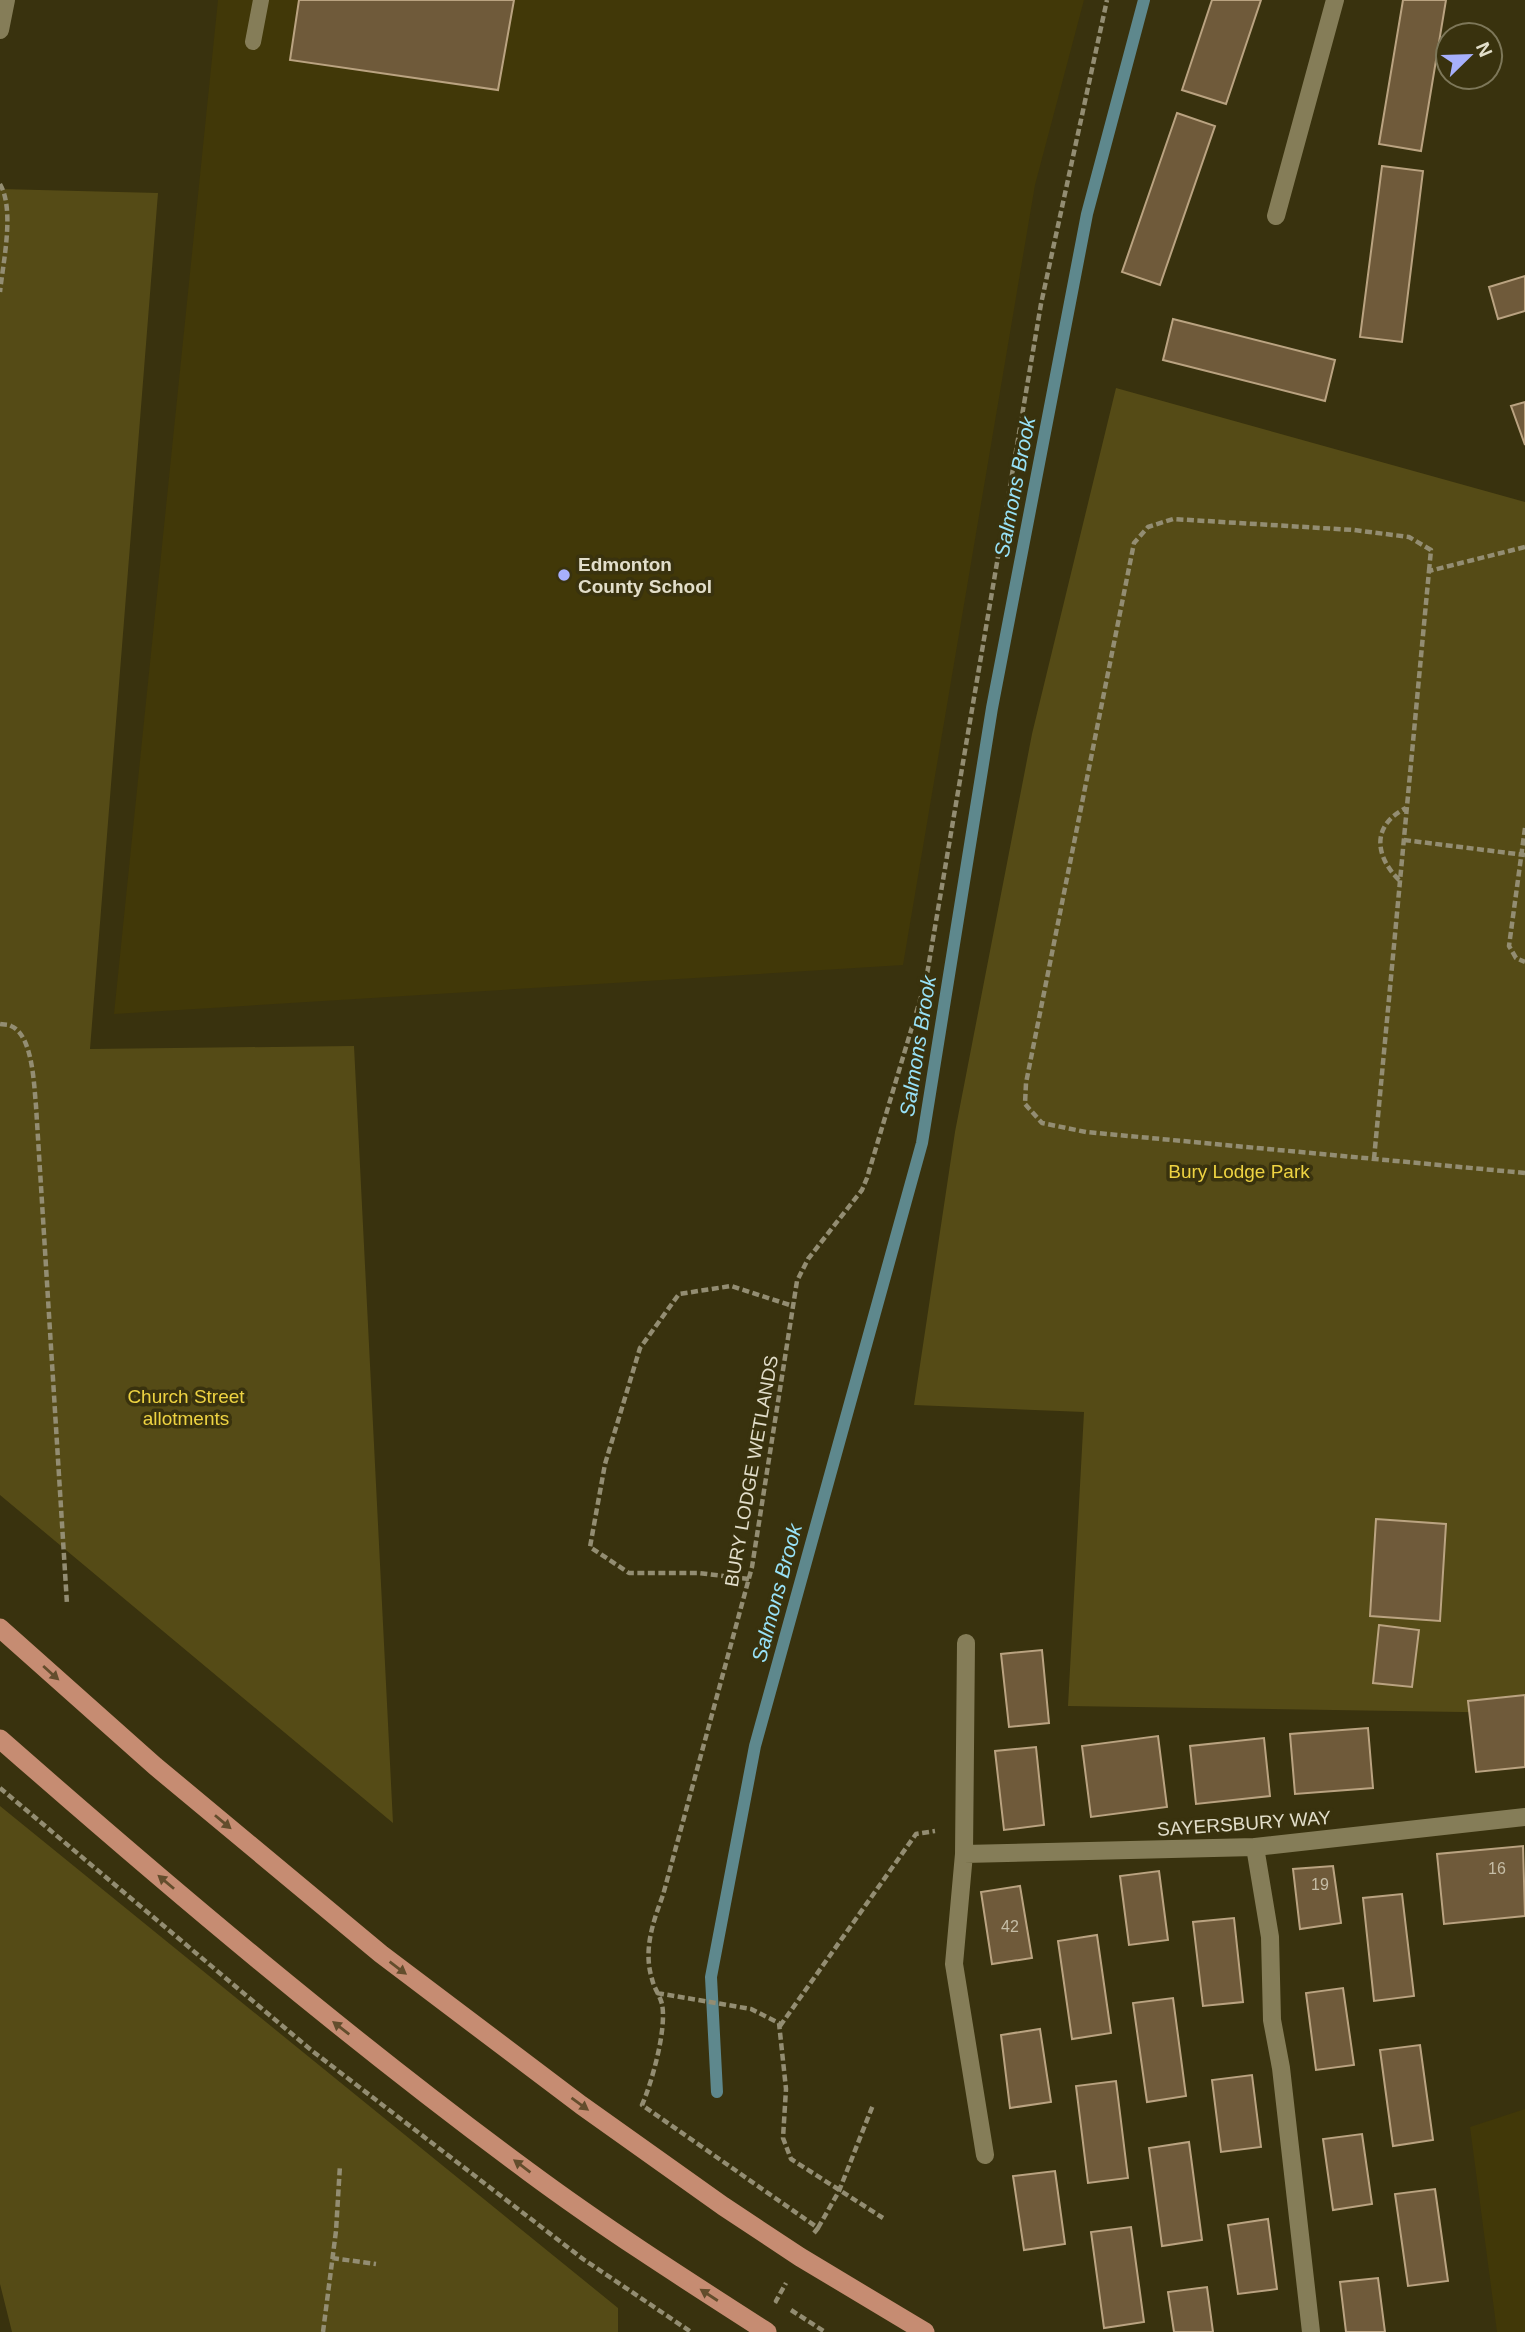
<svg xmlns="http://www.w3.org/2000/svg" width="1525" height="2332" font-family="Helvetica,sans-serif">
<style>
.built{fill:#413808}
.green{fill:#554b16}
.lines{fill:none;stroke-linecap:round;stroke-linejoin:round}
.stream{stroke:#5e888d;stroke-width:12}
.building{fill:#6f5a3a;stroke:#baa381;stroke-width:2}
.path{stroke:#938d72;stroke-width:4.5;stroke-dasharray:7 3.5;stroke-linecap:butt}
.service{stroke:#857d58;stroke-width:16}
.minor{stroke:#857d58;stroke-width:18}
.trunk{stroke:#c68c72;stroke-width:19}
.oneway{fill:#634d2c}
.poi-dot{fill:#a7b0fc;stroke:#39320e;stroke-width:2.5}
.labels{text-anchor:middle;stroke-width:7;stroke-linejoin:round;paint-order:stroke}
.number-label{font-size:16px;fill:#c5bda6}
.poi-label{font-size:19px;font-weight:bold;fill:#e2deca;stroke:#39320e;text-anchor:start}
.park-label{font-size:19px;fill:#eed342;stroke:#39320e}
.street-label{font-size:19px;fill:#e2deca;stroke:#39320e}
.water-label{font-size:21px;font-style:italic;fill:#98e2f8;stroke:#39320e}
</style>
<rect width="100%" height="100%" fill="#39320e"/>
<path class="built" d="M218 0H1084L1035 185 903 965 114 1014Z
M1525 2109V2332H1497L1470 2127Z"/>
<path class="green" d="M0 189 158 193 90 1049 354 1046 393 1823 0 1495Z
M1116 388 1525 502V1713L1068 1706 1084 1412 914 1405 955 1132 1032 734Z
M0 1806 618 2308V2332H12L0 2284Z"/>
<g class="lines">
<path class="stream" d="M717 2092 711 1977 755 1746 922 1143 992 708 1087 214 1144 0"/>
</g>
<path class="building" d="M299 0H514L498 90 290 60Z
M1212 0H1261L1226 104 1182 90Z
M1403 0H1446L1421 151 1379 144Z
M1177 113 1215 126 1160 285 1122 272Z
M1382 166 1423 171 1402 342 1360 337Z
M1525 276V311L1498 319 1489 287Z
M1173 319 1335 360 1325 401 1163 360Z
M1525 402V445L1511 406Z
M1376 1519 1446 1524 1440 1621 1370 1616Z
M1379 1625 1419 1630 1412 1687 1373 1683Z
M1042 1650 1049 1723 1009 1727 1001 1654Z
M1525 1695V1767L1476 1772 1468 1701Z
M1368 1728 1373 1788 1295 1794 1290 1734Z
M1158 1736 1167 1807 1091 1817 1082 1746Z
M1264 1738 1270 1796 1196 1804 1190 1746Z
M1036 1747 1044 1825 1004 1830 995 1751Z
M1523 1846 1525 1916 1444 1924 1437 1854Z
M1333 1866 1341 1923 1300 1929 1293 1869Z
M1159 1871 1168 1940 1129 1945 1120 1876Z
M1020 1886 1032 1958 992 1964 981 1892Z
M1402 1894 1414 1996 1374 2001 1363 1898Z
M1234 1918 1243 2002 1203 2006 1193 1922Z
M1097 1935 1111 2033 1072 2039 1058 1941Z
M1343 1988 1354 2065 1316 2070 1306 1993Z
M1173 1998 1186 2096 1147 2102 1133 2003Z
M1040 2029 1051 2102 1010 2108 1001 2035Z
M1420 2045 1433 2140 1393 2146 1380 2050Z
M1252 2075 1261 2147 1221 2152 1212 2080Z
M1116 2081 1128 2178 1088 2183 1076 2086Z
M1362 2134 1372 2204 1333 2210 1323 2139Z
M1189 2142 1202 2240 1162 2246 1149 2148Z
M1055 2171 1065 2244 1024 2250 1013 2176Z
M1435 2189 1448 2281 1408 2286 1395 2194Z
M1268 2219 1277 2289 1238 2294 1228 2225Z
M1131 2227 1144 2322 1104 2328 1091 2232Z
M1378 2278 1385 2332H1346L1340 2282Z
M1207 2287 1213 2332H1174L1168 2292Z"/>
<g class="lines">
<path class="path" d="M0 184C15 210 3 262 0 292
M1429 571 1431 550 1409 537 1354 530 1173 519 1148 527 1134 543 1026 1083 1025 1104 1042 1123 1086 1132 1525 1173
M1525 828 1509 946 1516 958 1525 962
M1404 840 1525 855
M1399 880C1374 855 1372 825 1406 808
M0 1024C4 1025 8 1024 11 1026 33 1035 34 1086 36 1106L67 1604
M1374 1159 1429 571 1525 547
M749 1579 699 1573H629L590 1547 605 1464 640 1348 679 1294 731 1286 793 1306
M0 1788 311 2050 583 2259 691 2332
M657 1993 751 2009 779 2023 786 2089 783 2138 791 2159 883 2218
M780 2026 916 1834 935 1831
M818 2228 839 2191 873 2105
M814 2233 818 2228 642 2105C652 2082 667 2029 662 2004 660 1996 654 1988 652 1979 643 1950 653 1922 663 1895L752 1567 797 1281 808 1259 862 1190 867 1178 926 980 1041 304 1107 0
M332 2258 376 2264
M778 2302 776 2301 786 2283
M791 2310 825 2332
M323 2332 336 2231 340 2165"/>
<path class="service" d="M253 42 261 0"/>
<path class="minor" d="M0 30 6 0
M1276 216 1335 0
M966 1643 964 1854 954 1964 985 2155
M1255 1847 1270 1937 1272 2020 1281 2068 1311 2332
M964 1854 1255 1847 1525 1817"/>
<path class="trunk" d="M0 1628 155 1766 381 1954 581 2105 723 2206 800 2257 925 2332
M0 1739C171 1889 346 2037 529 2172 606 2229 686 2280 767 2332"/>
</g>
<defs><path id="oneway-solid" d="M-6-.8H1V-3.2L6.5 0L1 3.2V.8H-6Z" transform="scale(1.75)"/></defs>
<g class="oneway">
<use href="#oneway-solid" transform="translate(51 1673) rotate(42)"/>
<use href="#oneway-solid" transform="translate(223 1822) rotate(40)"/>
<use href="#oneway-solid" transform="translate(166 1882) rotate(-140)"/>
<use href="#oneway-solid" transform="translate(398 1968) rotate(37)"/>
<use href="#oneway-solid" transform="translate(341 2028) rotate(-142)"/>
<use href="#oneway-solid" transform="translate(580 2104) rotate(36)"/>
<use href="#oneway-solid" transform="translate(522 2166) rotate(-143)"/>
<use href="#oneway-solid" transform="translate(709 2295) rotate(-147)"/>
</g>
<circle class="poi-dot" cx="564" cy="575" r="7"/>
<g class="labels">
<g class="number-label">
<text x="1497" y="1874">16</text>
<text x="1320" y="1890">19</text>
<text x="1010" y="1932">42</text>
</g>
<g class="poi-label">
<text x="578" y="571">Edmonton<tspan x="578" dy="22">County School</tspan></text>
</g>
<g class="park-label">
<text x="1239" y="1178">Bury Lodge Park</text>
<text x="186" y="1403">Church Street<tspan x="186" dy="22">allotments</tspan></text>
</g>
<g class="street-label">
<text transform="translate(751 1471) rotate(-80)" y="7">BURY LODGE WETLANDS</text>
<text transform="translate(1244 1823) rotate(-4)" y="7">SAYERSBURY WAY</text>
</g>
<g class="water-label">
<text transform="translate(1015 487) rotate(-79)" y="7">Salmons Brook</text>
<text transform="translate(918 1046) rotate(-81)" y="7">Salmons Brook</text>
<text transform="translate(777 1593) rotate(-75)" y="7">Salmons Brook</text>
</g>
</g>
<g transform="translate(1469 56) rotate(67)"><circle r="33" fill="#39320e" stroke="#7d7759" stroke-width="2"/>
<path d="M0-5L12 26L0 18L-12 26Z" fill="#a7b0fc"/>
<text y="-10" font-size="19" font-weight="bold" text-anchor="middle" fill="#e2deca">N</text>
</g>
</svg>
